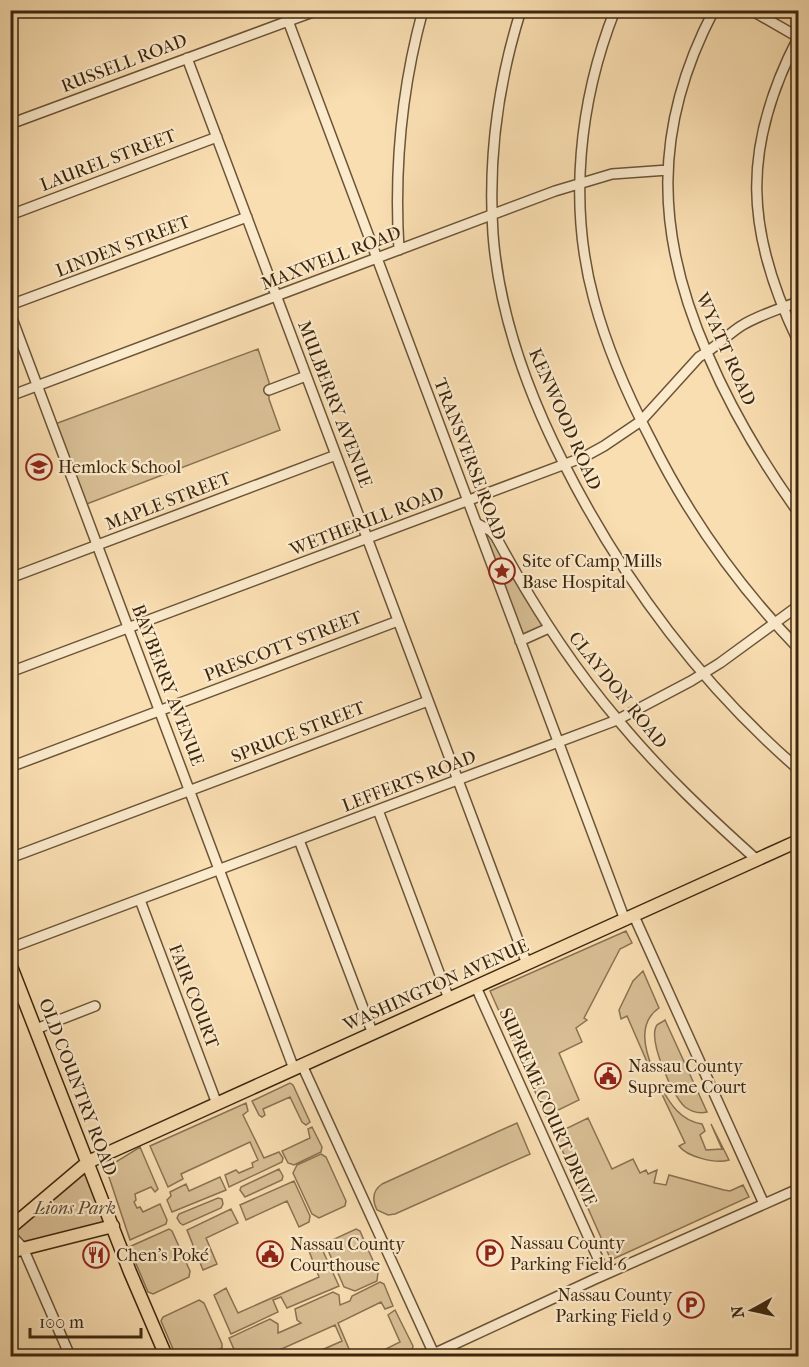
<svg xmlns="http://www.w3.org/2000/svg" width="809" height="1367" font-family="'IM FELL French Canon',serif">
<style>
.green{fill:#d9bf95;stroke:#8a7252;stroke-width:1.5}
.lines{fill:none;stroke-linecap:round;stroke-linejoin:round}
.minor-casing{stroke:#6b5437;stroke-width:12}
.major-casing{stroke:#3c260e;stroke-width:15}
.minor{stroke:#fbeacc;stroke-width:9}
.major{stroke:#f9deb1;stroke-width:12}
.labels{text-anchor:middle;stroke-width:4.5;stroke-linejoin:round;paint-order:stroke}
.street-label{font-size:18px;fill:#3c260e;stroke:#fbeacc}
.poi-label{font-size:18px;fill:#3c260e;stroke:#fbeacc;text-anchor:start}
.park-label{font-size:18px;font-style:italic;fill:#634c30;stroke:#fbeacc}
</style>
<rect width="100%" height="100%" fill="#f9deb1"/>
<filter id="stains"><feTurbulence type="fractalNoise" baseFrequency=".00333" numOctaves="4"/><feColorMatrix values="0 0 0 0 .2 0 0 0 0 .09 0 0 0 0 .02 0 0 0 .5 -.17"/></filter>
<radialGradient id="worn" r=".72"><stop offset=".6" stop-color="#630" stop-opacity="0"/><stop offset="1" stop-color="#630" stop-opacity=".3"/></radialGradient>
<path class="green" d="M258 349 269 382V399L280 430 84 505 55 424Z
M476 523 484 527 549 628 520 641Z
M626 931 632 943 620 949 584 1018 587 1020 576 1028 582 1042 559 1053 579 1100 546 1116 490 991Z
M643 971 659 1008C637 1023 645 1050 653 1070L651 1071 627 1016 621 1019 619 1010 633 981Z
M665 1020 707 1112C699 1114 692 1112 685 1107 673 1097 647 1039 657 1025 658 1024 664 1021 665 1020Z
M290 1083 293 1085 310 1122 306 1125 302 1122 290 1097 263 1109 265 1115 262 1117 259 1115 252 1101Z
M661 1087C670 1104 681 1121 702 1124L705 1131 700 1135 706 1150 722 1149 711 1124 729 1160C716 1164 687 1157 679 1146L685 1143 659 1088Z
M246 1103 248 1111 243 1115 264 1158 279 1152 283 1158 282 1162 229 1187 225 1175 236 1170 239 1173 253 1167 252 1163 258 1160 250 1142 181 1174 183 1179 168 1187 150 1146Z
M588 1118 612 1169 633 1159 640 1173 646 1170 648 1174 657 1170 654 1183 666 1185 669 1175 724 1190 730 1191 743 1185 749 1197 611 1260 555 1134Z
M517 1123 530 1154 395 1214 388 1215 377 1210C372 1200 372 1191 382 1184Z
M312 1127 322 1147 321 1152 294 1165 288 1163 282 1151 310 1138 308 1129Z
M140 1147 158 1189 155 1192 151 1187 135 1194 136 1200 134 1202 137 1208 140 1207 143 1212 160 1204 167 1220 166 1224 130 1240 106 1168Z
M321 1154 326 1157 346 1201 345 1206 319 1218 312 1214 293 1173 297 1165Z
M88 1162 113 1226 23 1248 11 1234Z
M279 1169 283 1176 282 1180 245 1197 240 1190 241 1187Z
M220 1177 226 1190 172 1212 167 1200 171 1196 170 1192 186 1184 189 1191Z
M294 1181 310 1216 309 1222 299 1227 287 1201 246 1220 240 1205Z
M218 1198 222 1199 223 1204 221 1208 183 1225 180 1223 177 1218 179 1214Z
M231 1209 238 1223 206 1238 217 1264 203 1270 187 1230Z
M169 1229 172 1231 190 1271 189 1277 153 1294 148 1292 129 1247Z
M356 1229 360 1231 378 1272 377 1281 355 1291 344 1287 327 1248 330 1241Z
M318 1246 322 1249 339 1286 287 1308 281 1297 273 1300 278 1312 231 1334 214 1295 226 1288 238 1313 319 1277 309 1251Z
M380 1282 384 1284 393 1306 385 1309 381 1302 338 1323 352 1356H308L342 1341 335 1325 266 1356H237L229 1338 270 1319 278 1324V1333L301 1323 297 1320 295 1309 333 1292 339 1295 340 1305 350 1301 352 1296Z
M199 1300 204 1303 222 1344V1348L203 1356H176L161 1321 163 1317Z
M395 1310 413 1346 412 1351 401 1356H368L366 1353 369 1350 374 1355 400 1342 388 1315Z"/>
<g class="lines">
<g class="minor-casing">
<path id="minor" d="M284 10 625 920
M521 10C498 83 488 158 493 234 499 314 527 391 563 462 622 579 699 683 798 769
M615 10C579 101 568 205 594 300 607 348 627 394 650 438 688 515 739 587 798 648
M714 10C652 128 655 235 708 355 732 411 763 463 798 512
M751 10 798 37
M798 38C741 148 745 231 798 341
M187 58 527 964
M10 124 318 10
M10 215 217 137
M399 250C394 168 401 90 423 10
M10 305 247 217
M10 313 294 1069
M269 390 306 376
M10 396 555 191 612 174 668 170
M476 523 491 531 496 537C531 602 570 664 618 720 660 771 708 816 757 860
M10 578 336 455
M520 641 549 628
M10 672 584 457 604 446 641 421 699 357C714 349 727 335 741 326 759 315 779 309 798 302
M10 767 398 621
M378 810 449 999
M299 840 373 1034
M10 858 428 701
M140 900 217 1104
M634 916 764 1204
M10 948 617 720 691 681 720 663 798 606
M476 987 605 1274
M36 1029 95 1006
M302 1065 434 1354
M10 1234 23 1248 70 1356
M429 1356 595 1279 798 1189"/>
</g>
<g class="major-casing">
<path id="major" d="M10 964 130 1272 166 1356
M10 1228 88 1162 798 841
M10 1252 113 1226"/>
</g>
<use href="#minor" class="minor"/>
<use href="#major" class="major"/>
</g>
<defs>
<g id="school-ring" transform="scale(1.35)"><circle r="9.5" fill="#fbeacc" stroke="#8f2418" stroke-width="1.5"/><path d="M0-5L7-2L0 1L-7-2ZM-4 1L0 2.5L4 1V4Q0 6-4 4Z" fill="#8f2418"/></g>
<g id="sight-ring" transform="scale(1.35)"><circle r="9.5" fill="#fbeacc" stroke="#8f2418" stroke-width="1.5"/><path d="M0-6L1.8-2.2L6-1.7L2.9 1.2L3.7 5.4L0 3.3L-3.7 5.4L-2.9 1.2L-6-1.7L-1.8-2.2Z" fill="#8f2418"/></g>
<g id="civic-ring" transform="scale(1.35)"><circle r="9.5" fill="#fbeacc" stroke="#8f2418" stroke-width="1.5"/><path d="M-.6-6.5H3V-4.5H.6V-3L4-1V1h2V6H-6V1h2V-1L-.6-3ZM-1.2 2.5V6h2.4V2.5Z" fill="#8f2418"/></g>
<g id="parking-ring" transform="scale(1.35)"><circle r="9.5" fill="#fbeacc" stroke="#8f2418" stroke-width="1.5"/><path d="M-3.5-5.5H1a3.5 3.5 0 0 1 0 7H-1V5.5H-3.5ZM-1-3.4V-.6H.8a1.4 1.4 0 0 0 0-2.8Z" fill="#8f2418"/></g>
<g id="restaurant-ring" transform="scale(1.35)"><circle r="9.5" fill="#fbeacc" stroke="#8f2418" stroke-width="1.5"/><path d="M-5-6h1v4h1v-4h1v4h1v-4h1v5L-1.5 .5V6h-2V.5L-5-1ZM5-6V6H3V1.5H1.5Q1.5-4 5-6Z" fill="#8f2418"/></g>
</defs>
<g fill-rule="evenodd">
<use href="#school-ring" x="39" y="467"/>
<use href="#sight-ring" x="502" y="571"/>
<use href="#civic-ring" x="608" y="1076"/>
<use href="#parking-ring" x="490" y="1253"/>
<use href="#civic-ring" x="270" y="1254"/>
<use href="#restaurant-ring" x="96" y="1255"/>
<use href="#parking-ring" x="691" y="1305"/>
</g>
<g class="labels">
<g class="street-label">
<text transform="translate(124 63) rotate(-21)" y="6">RUSSELL ROAD</text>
<text transform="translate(108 160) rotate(-21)" y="6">LAUREL STREET</text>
<text transform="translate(123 246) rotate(-21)" y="6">LINDEN STREET</text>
<text transform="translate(331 258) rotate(-21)" y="6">MAXWELL ROAD</text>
<text transform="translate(726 349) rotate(66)" y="6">WYATT ROAD</text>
<text transform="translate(335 404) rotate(69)" y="6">MULBERRY AVENUE</text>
<text transform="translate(565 419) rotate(66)" y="6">KENWOOD ROAD</text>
<text transform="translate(470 459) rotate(69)" y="6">TRANSVERSE ROAD</text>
<text transform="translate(168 501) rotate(-21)" y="6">MAPLE STREET</text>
<text transform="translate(367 521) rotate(-21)" y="6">WETHERILL ROAD</text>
<text transform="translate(283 646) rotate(-21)" y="6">PRESCOTT STREET</text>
<text transform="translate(168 685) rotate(69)" y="6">BAYBERRY AVENUE</text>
<text transform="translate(618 690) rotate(51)" y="6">CLAYDON ROAD</text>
<text transform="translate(298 732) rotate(-21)" y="6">SPRUCE STREET</text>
<text transform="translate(409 781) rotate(-21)" y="6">LEFFERTS ROAD</text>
<text transform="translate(436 985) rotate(-24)" y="6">WASHINGTON AVENUE</text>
<text transform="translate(194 996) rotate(69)" y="6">FAIR COURT</text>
<text transform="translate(78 1087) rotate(69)" y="6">OLD COUNTRY ROAD</text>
<text transform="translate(548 1107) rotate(66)" y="6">SUPREME COURT DRIVE</text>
</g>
<g class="poi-label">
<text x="58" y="473">Hemlock School</text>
<text x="522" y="567">Site of Camp Mills<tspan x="522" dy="21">Base Hospital</tspan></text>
<text x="628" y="1072">Nassau County<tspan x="628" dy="21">Supreme Court</tspan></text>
<text x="510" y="1249">Nassau County<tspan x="510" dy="21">Parking Field 6</tspan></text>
<text x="290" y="1250">Nassau County<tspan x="290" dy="21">Courthouse</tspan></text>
<text x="116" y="1261">Chen’s Poké</text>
<text x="672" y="1301" text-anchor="end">Nassau County<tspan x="672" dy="21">Parking Field 9</tspan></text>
</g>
<g class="park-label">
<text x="75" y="1214">Lions Park</text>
</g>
</g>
<rect width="809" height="1367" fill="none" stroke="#f9deb1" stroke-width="36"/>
<rect x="12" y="12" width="785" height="1343" fill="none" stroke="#3c260e" stroke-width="3"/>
<rect x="18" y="18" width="773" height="1331" fill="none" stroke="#3c260e" stroke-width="1.5"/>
<g transform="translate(752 1310) rotate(262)" stroke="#fbeacc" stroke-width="4.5" paint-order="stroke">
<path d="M0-4.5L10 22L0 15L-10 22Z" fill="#3c260e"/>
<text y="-9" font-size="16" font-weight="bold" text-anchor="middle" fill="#3c260e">N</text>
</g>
<path d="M30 1328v9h111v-9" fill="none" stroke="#3c260e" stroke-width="3"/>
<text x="39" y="1328" font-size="18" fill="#3c260e" stroke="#fbeacc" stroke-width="4.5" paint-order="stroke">100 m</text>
<rect width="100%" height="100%" filter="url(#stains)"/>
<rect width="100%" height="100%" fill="url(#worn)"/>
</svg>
